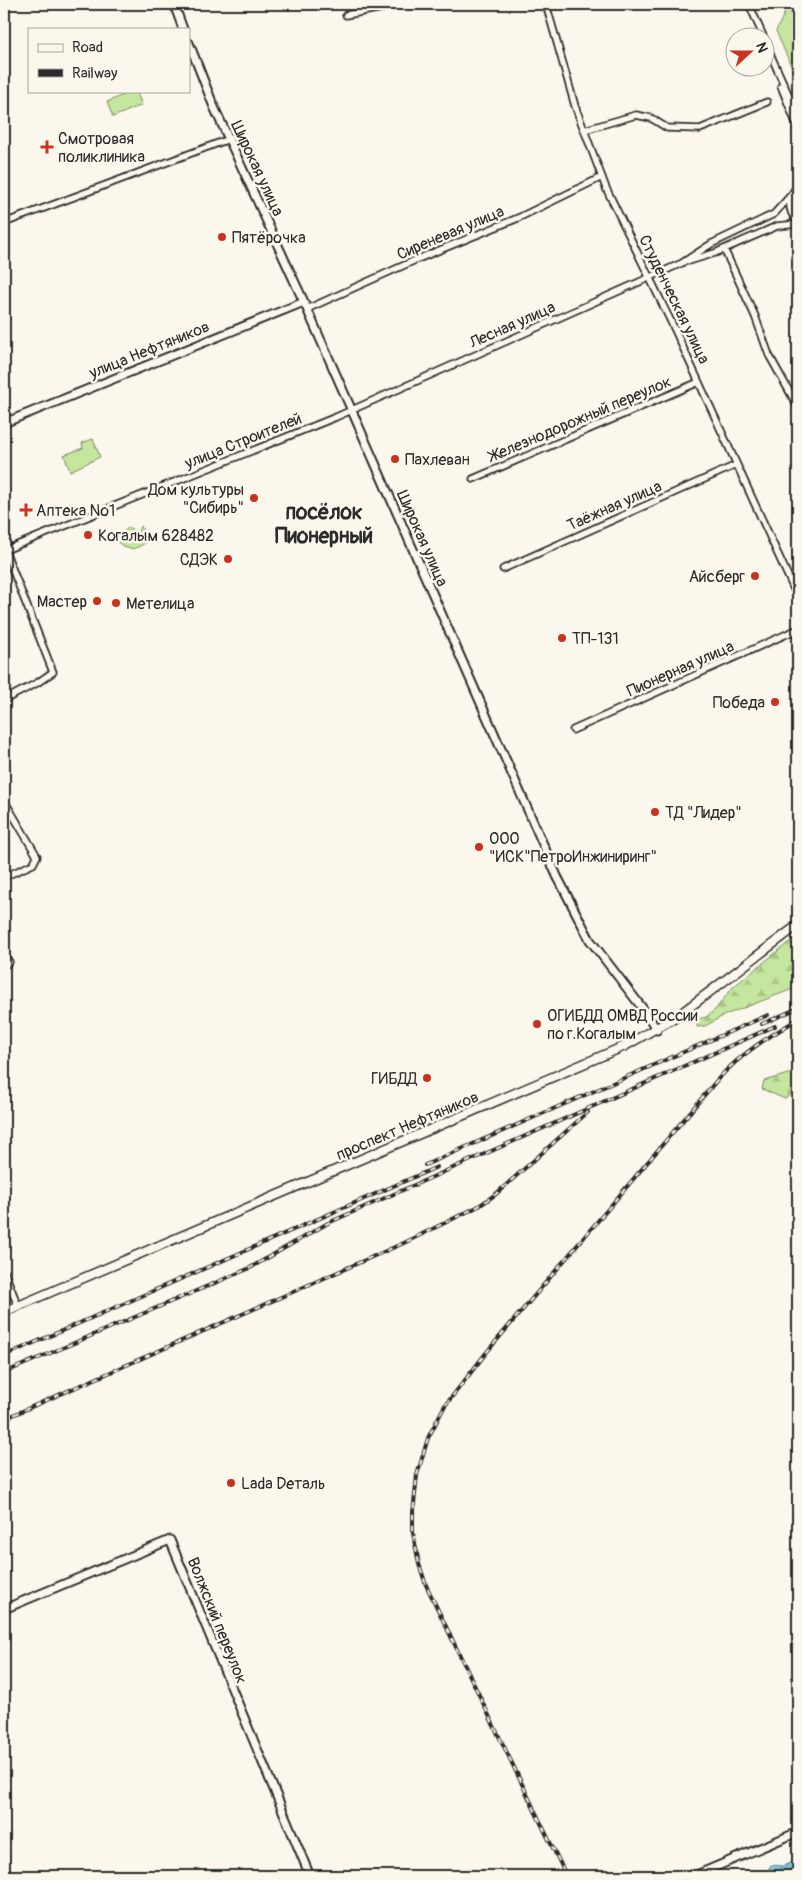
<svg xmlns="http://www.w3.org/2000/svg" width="802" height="1880" font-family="Pangolin,sans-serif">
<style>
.green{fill:#c5e69e;stroke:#788864}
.forest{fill:url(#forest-firs);stroke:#788864}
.water{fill:url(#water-waves);stroke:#5e8a98}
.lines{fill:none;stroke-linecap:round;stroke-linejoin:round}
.minor-casing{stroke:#2b2b2b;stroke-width:9}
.tertiary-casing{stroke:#2b2b2b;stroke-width:11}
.secondary-casing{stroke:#2b2b2b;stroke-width:11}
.minor{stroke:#fbf7ec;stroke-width:5.5}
.tertiary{stroke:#fbf7ec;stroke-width:7}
.secondary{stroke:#fbf7ec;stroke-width:8}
.rail-casing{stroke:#2b2b2b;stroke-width:4}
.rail{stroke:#fbf7ec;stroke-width:2;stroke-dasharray:5.5;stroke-linecap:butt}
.poi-dot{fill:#c8321e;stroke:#fbf7ec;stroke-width:2}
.labels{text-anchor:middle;stroke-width:5;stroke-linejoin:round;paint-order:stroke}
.poi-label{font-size:16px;fill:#2b2b2b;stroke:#fbf7ec;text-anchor:start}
.street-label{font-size:16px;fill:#2b2b2b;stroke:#fbf7ec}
.district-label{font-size:21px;font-weight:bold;fill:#2b2b2b;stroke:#fbf7ec}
</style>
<defs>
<pattern id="forest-firs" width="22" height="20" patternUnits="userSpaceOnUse" patternTransform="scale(1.25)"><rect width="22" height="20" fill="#c5e69e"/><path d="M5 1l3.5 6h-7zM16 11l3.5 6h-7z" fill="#a9c588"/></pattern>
<pattern id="water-waves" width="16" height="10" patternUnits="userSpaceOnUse" patternTransform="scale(1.25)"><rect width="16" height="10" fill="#80c9e1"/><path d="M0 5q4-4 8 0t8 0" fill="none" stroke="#69a3b7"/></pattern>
</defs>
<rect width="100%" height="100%" fill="#fbf7ec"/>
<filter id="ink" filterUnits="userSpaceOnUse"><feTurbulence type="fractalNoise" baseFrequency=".02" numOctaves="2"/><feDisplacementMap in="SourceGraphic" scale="10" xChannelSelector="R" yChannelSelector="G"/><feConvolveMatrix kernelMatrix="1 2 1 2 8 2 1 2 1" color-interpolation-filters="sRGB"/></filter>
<g filter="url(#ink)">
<path class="green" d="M786 10 791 11 798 28V73L795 75 776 31Z
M133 91H136L142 105 113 117 107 102Z
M93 439 100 457 70 471 64 455 83 448 82 443Z
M141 526 147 542C134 550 128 552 117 541L128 527 137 533Z"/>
<path class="forest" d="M798 935V987L725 1015 705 1026 697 1027V1019L706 1017 715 1010 733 987Z
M798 1071V1088L785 1099 762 1089 764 1081Z"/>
<path class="water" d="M798 1850V1876H765L771 1865 783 1866 791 1863Z"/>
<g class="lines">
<g class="minor-casing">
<path id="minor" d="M546 4 575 106 606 188 675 330 798 598
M749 4 764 38
M346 15 403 4
M764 40 798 116
M781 86 798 128
M584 130 636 115 651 118 667 128 700 129 767 102
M798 186C787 197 787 211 798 222
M4 223 229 139
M724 249 755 316 769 355 798 407
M689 261 715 253 777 226 798 224
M307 309 420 258 518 218 602 177
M473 479 699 382
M4 548 53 672 37 683 4 700
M5 550 336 417 682 263 711 244 774 214 792 194
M503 569 736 465
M573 730 798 629
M4 800 37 856 33 864 4 877
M4 954 9 962 4 966
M4 1271 18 1306"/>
</g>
<g class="tertiary-casing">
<path id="tertiary" d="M174 4 183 29
M189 43 214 107 304 302 557 876 590 940 643 1009 657 1030
M4 423 304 302
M4 1609 170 1540 310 1876
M694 1876 798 1832"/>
</g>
<g class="secondary-casing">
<path id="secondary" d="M4 1312 625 1046 679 1015 798 925"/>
</g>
<use href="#minor" class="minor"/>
<use href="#tertiary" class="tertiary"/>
<use href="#secondary" class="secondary"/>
<g class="rail-casing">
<path id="rail" d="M762 1024 798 1008
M425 1165 768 1015
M4 1356 437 1167
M6 1372 250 1268 328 1223 775 1026
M4 1419 406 1242 479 1206 496 1194 588 1112
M564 1871 426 1585 419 1564 413 1533V1513L417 1475 428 1438 444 1407 486 1353 718 1079C742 1053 768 1037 798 1019"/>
</g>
<use href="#rail" class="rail"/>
</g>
</g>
<g class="poi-dot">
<path d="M44.5 139.5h5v5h5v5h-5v5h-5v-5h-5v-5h5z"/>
<circle cx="222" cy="237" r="5"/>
<circle cx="395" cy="459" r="5"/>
<circle cx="254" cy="498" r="5"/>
<path d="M23.5 502.5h5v5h5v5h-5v5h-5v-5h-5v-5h5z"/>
<circle cx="88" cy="535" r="5"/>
<circle cx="228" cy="559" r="5"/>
<circle cx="755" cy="576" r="5"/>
<circle cx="97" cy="601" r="5"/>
<circle cx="116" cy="603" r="5"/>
<circle cx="562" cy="638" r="5"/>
<circle cx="775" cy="702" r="5"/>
<circle cx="655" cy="812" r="5"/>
<circle cx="479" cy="847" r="5"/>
<circle cx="537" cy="1024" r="5"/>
<circle cx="427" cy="1078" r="5"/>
<circle cx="231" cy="1483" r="5"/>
</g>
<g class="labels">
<g class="poi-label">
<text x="58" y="144">Смотровая<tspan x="58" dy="18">поликлиника</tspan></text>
<text x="232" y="243">Пятёрочка</text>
<text x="405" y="465">Пахлеван</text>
<text x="244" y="495" text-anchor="end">Дом культуры<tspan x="244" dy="18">"Сибирь"</tspan></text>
<text x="36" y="516">Аптека №1</text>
<text x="98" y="541">Когалым 628482</text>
<text x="218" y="565" text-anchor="end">СДЭК</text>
<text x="745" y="582" text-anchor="end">Айсберг</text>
<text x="87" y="607" text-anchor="end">Мастер</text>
<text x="126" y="609">Метелица</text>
<text x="572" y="644">ТП-131</text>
<text x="765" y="708" text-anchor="end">Победа</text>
<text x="665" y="818">ТД "Лидер"</text>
<text x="489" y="844">ООО<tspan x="489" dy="18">"ИСК"ПетроИнжиниринг"</tspan></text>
<text x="547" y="1021">ОГИБДД ОМВД России<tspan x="547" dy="18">по г.Когалым</tspan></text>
<text x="417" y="1084" text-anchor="end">ГИБДД</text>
<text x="241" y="1489">Lada Dеталь</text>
</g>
<g class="street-label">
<text transform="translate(258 168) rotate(65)" y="6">Широкая улица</text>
<text transform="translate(450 232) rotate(-23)" y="6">Сиреневая улица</text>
<text transform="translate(675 299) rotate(64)" y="6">Студенческая улица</text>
<text transform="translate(512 324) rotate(-24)" y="6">Лесная улица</text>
<text transform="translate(149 349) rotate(-22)" y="6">улица Нефтяников</text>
<text transform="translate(580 418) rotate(-23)" y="6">Железнодорожный переулок</text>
<text transform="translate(243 440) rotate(-22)" y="6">улица Строителей</text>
<text transform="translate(614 505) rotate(-24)" y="6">Таёжная улица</text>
<text transform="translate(423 538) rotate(66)" y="6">Широкая улица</text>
<text transform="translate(680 668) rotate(-24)" y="6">Пионерная улица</text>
<text transform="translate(407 1125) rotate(-23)" y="6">проспект Нефтяников</text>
<text transform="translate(218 1620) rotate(68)" y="6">Волжский переулок</text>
</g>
<g class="district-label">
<text x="324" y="519">посёлок<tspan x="324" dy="24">Пионерный</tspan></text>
</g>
</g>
<rect width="802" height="1880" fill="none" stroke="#fbf7ec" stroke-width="20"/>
<rect x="10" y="10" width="782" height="1860" fill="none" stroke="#2b2b2b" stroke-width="2" filter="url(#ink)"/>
<rect x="28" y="28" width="162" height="65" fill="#fbf7ec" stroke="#a8a59f"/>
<rect x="38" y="44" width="25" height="8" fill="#fbf7ec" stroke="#a8a59f"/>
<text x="72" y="52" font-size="15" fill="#2b2b2b">Road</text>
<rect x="38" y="69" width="25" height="8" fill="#2b2b2b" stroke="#a8a59f"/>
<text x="72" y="78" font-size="15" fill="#2b2b2b">Railway</text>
<g transform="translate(750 52) rotate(69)"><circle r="24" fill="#fbf7ec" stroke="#a8a59f"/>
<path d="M0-4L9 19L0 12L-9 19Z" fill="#c8321e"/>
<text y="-8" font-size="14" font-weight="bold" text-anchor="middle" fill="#2b2b2b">N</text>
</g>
</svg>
